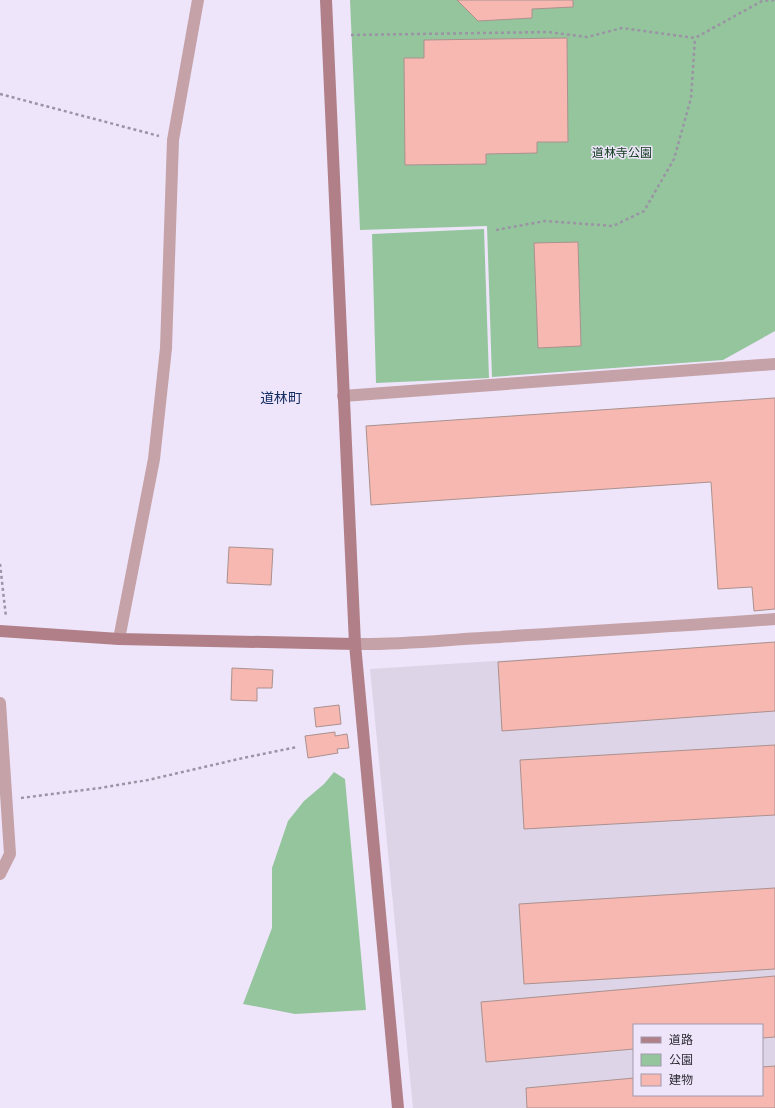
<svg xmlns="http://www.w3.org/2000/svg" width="775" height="1108" font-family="Inter,'Noto Sans JP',sans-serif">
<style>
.industrial{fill:#ded4e8;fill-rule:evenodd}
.green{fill:#95c59d}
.building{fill:#f7b8b1;stroke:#aa918e}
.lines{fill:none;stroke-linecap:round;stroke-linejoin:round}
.path{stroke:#9a94a4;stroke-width:2.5;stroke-dasharray:3 3;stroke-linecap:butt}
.street{stroke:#c5a2a7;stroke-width:12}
.secondary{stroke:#b17f87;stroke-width:12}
.labels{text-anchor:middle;stroke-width:3;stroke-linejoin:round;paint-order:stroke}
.park-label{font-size:12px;fill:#0e3a1a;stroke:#eee5fb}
.quarter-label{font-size:14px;fill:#122c61;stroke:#eee5fb}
</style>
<rect width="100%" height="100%" fill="#eee5fb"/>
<path class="industrial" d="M775 643V1108H413L370 669ZM634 1025H762V1095H634Z"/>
<path class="green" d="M350 0H775V331L723 360 492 377 487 226 360 230Z
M484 229 489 378 376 383 372 234Z
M334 772 345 779 366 1010 295 1014 243 1004 272 928V868L288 821 304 801 324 784Z"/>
<path class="building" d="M457 0H573V7L532 9V18L478 21Z
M567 38 568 142H537V153L486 154V164L405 165 404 58H424V40Z
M578 242 581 346 538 348 534 243Z
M775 398V609L754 611 752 587 718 589 711 482 371 505 366 426Z
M229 547 273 549 271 585 227 583Z
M775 642V711L502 731 498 662Z
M232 668 273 670 272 688H257V701L231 700Z
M339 705 341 724 316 727 314 708Z
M335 732V736L347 734 349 748 337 749 338 753 308 758 305 736Z
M775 745V815L524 829 520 760Z
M775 888V969L524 984 519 904Z
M775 976V1037L762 1038V1025H634V1049L486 1062 481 1002Z
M775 1066V1108H527L526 1088 634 1078V1095H762V1067Z"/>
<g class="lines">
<path class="path" d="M351 35 548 32 587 37 622 28 695 38 762 1 775 0
M0 94 159 136
M496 230 545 221 613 226 644 211 674 159 691 98 695 38
M0 564 6 617
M21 798 100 788 148 780 243 758 297 747"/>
<path class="street" d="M343 396 775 364
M119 639 154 459 166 348 173 140 198 0
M355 644C403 645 452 639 500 637 592 631 683 626 775 619
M0 703 10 854 0 874"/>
<path class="secondary" d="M326 0 355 644 398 1108
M0 631 119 639 355 644"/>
</g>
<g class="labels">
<g class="park-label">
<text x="622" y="157">道林寺公園</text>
</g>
<g class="quarter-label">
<text x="281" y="403">道林町</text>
</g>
</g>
<rect x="633" y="1024" width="130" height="72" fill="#eee5fb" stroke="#a19aab"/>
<rect x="641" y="1037" width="20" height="6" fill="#b17f87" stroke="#a19aab"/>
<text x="669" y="1044" font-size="12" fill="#2d2a33">道路</text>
<rect x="641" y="1054" width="20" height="12" fill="#95c59d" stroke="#a19aab"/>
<text x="669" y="1064" font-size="12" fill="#2d2a33">公園</text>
<rect x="641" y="1074" width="20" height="12" fill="#f7b8b1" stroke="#a19aab"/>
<text x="669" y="1084" font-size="12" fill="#2d2a33">建物</text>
</svg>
